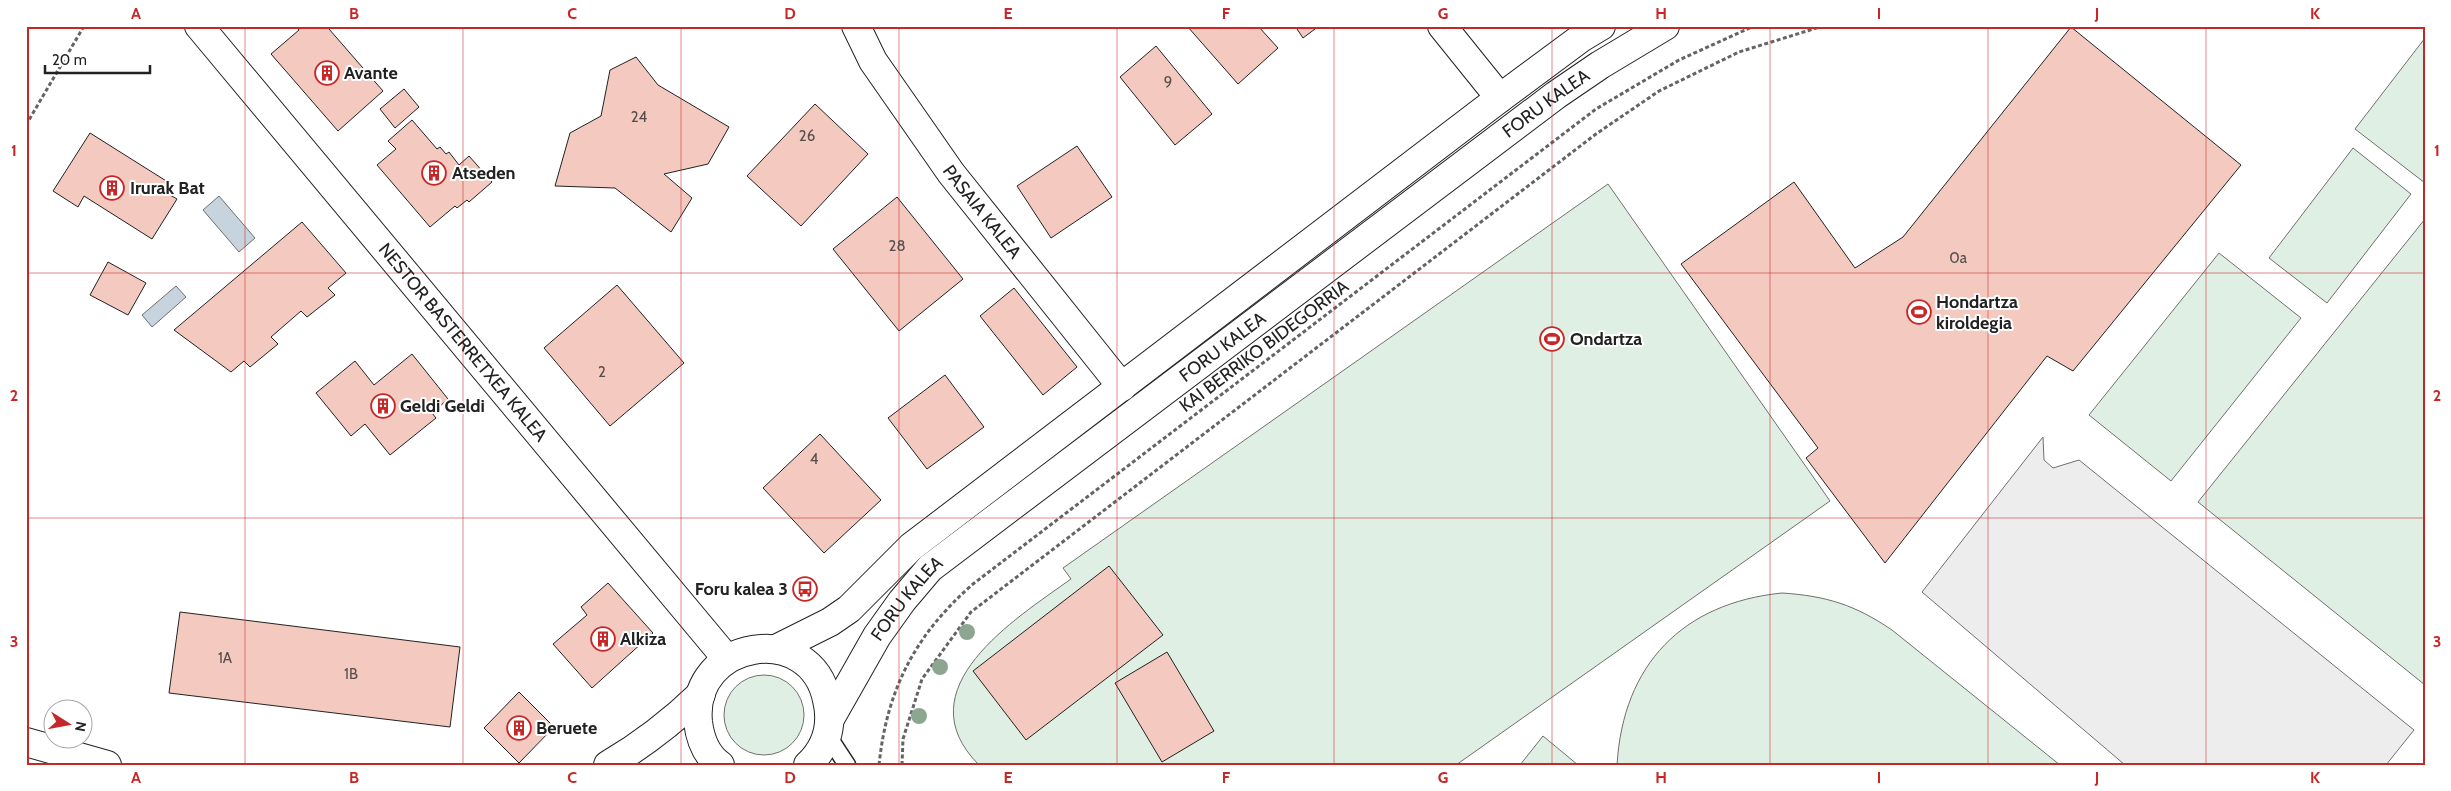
<svg xmlns="http://www.w3.org/2000/svg" width="2451" height="791" font-family="Cabin,sans-serif">
<style>
.green{fill:#e0efe3;stroke:#6f6f6f}
.parking{fill:#ededed;stroke:#6f6f6f}
.water{fill:#c7d3dd;stroke:#6f6f6f}
.building{fill:#f3c9c0;stroke:#222}
.lines{fill:none;stroke-linecap:round;stroke-linejoin:round}
.service-casing{stroke:#222;stroke-width:19}
.minor-casing{stroke:#222;stroke-width:30}
.tertiary-casing{stroke:#222;stroke-width:30}
.path{stroke:#646464;stroke-width:3;stroke-dasharray:4 2.5;stroke-linecap:butt}
.service{stroke:#fff;stroke-width:16}
.minor{stroke:#fff;stroke-width:28}
.tertiary{stroke:#fff;stroke-width:28}
.tree{fill:#8da692}
.grid{fill:none;stroke:#c62828;stroke-width:1;stroke-opacity:0.55}
.labels{text-anchor:middle;stroke-width:4;stroke-linejoin:round;paint-order:stroke}
.number-label{font-size:15px;fill:#564c4a}
.poi-label{font-size:18px;font-weight:bold;fill:#222;stroke:#fff;text-anchor:start}
.street-label{font-size:18px;fill:#222;stroke:#fff}
.neatline{fill:none;stroke:#c62828;stroke-width:2}
.grid-label{font-size:16px;text-anchor:middle;font-weight:bold;fill:#c62828}
</style>
<rect width="100%" height="100%" fill="#fff"/>
<path class="green" d="M2425 38V183L2355 129Z
M2353 148 2411 194 2327 303 2269 258Z
M1608 184 1830 501 1456 765H979C903 689 1015 619 1071 579L1063 568Z
M2425 219V685L2198 502Z
M2219 253 2301 318 2171 481 2089 415Z
M1782 593C1827 596 1855 605 1892 630L2060 765H1617C1623 664 1683 603 1782 593Z
M724 715a40 40 0 1 1 80 0a40 40 0 1 1-80 0Z
M1543 736 1578 765H1520Z"/>
<path class="parking" d="M2043 437 2044 460 2053 468 2079 460 2414 730 2386 765H2125L1922 592Z"/>
<path class="water" d="M219 196 255 238 239 252 203 210Z
M176 286 186 297 152 327 142 315Z"/>
<path class="building" d="M296 26H332L329 29 383 91 338 131 271 54 299 30Z
M1187 26H1258L1278 48 1238 84Z
M1295 26H1319L1303 38Z
M2071 27 2241 165 2073 371 2047 356 1885 563 1806 458 1818 448 1681 264 1794 182 1855 268 1903 237Z
M1156 46 1212 114 1175 145 1120 77Z
M636 57 658 85 729 127 708 164 664 174 692 198 671 232 615 188 555 186 570 133 601 116 610 70Z
M404 89 419 107 395 128 380 109Z
M815 104 868 154 801 226 747 176Z
M412 120 437 149 440 147 446 154 449 152 459 165 469 156 492 182 469 202 467 200 457 208 455 206 430 227 377 165 396 149 388 141Z
M90 133 171 184 165 192 177 199 152 239 84 196 78 207 53 191Z
M1077 146 1112 197 1051 238 1017 186Z
M897 197 963 279 899 331 833 249Z
M302 222 346 273 328 288 335 295 307 317 301 311 271 337 278 344 250 367 244 361 231 372 174 330Z
M108 262 146 283 128 315 90 295Z
M617 285 684 363 610 426 544 348Z
M1014 288 1077 367 1043 395 980 316Z
M412 354 448 399 432 413 436 418 390 455 365 424 351 436 316 393 355 361 374 385Z
M945 375 984 427 927 469 888 418Z
M820 434 881 500 824 553 763 488Z
M1109 566 1163 635 1026 740 973 671Z
M608 583 653 633 592 688 553 644 587 615 581 607Z
M180 612 460 647 450 727 169 693Z
M1167 652 1214 731 1162 762 1115 683Z
M519 692 554 727 519 763 484 728Z"/>
<g class="lines">
<g class="service-casing">
<path id="service" d="M828 736 847 765"/>
</g>
<g class="minor-casing">
<g id="minor">
<path id="s1" d="M199 26 727 659"/>
<path id="s2" d="M856 26 873 61 951 173 1122 387"/>
</g>
</g>
<g class="tertiary-casing">
<g id="tertiary">
<path d="M1442 26 1500 98"/>
<path d="M776 649 830 622 849 609 911 547 1500 98 1581 38 1601 26"/>
<path id="s3" d="M831 717 877 636 902 601 930 568 1556 95 1600 65 1665 26"/>
<path d="M26 742 107 765"/>
<path d="M608 765C642 745 672 722 701 694"/>
<path d="M720 765C706 755 700 738 698 722 690 639 811 620 827 700 833 725 827 747 808 765"/>
</g>
</g>
<path class="path" d="M26 125 84 26
M879 765C887 688 916 634 973 584L1596 109 1679 60 1754 26
M902 765 903 739 922 679 971 612 1596 134 1659 91 1739 52 1823 26"/>
<use href="#service" class="service"/>
<use href="#minor" class="minor"/>
<use href="#tertiary" class="tertiary"/>
</g>
<g class="tree">
<circle cx="967" cy="632" r="8"/>
<circle cx="940" cy="667" r="8"/>
<circle cx="919" cy="716" r="8"/>
</g>
<path class="grid" d="M245 26V765M463 26V765M681 26V765M899 26V765M1117 26V765M1334 26V765M1552 26V765M1770 26V765M1988 26V765M2206 26V765M26 273H2425M26 518H2425"/>
<defs>
<g id="building-ring" transform="scale(1.25)"><circle r="9.5" fill="#fff" stroke="#c62828" stroke-width="1.5"/><path d="M-4-6H4V6H1V3H-1V6H-4ZM-2.5-4.3h1.7v1.8h-1.7ZM.8-4.3h1.7v1.8H.8ZM-2.5-1h1.7V.8h-1.7ZM.8-1h1.7V.8H.8Z" fill="#c62828"/></g>
<g id="stadium-ring" transform="scale(1.25)"><circle r="9.5" fill="#fff" stroke="#c62828" stroke-width="1.5"/><path d="M0-5a6.5 5 0 1 0 0 10a6.5 5 0 1 0 0-10ZM-3.5-1.8h7v3.6h-7Z" fill="#c62828"/></g>
<g id="bus-ring" transform="scale(1.25)"><circle r="9.5" fill="#fff" stroke="#c62828" stroke-width="1.5"/><path d="M-5-6H5V4H4V6H2V4H-2V6H-4V4H-5ZM-3.5-4V0h7V-4ZM-3.5 1.2v1.5H-2V1.2ZM2 1.2v1.5H3.5V1.2Z" fill="#c62828"/></g>
</defs>
<g fill-rule="evenodd">
<use href="#building-ring" x="327" y="73"/>
<use href="#building-ring" x="434" y="173"/>
<use href="#building-ring" x="112" y="188"/>
<use href="#stadium-ring" x="1919" y="312"/>
<use href="#stadium-ring" x="1552" y="339"/>
<use href="#building-ring" x="383" y="406"/>
<use href="#bus-ring" x="805" y="589"/>
<use href="#building-ring" x="603" y="639"/>
<use href="#building-ring" x="519" y="728"/>
</g>
<g class="labels">
<g class="number-label">
<text x="1168" y="87">9</text>
<text x="639" y="122">24</text>
<text x="807" y="141">26</text>
<text x="897" y="251">28</text>
<text x="1958" y="263">0a</text>
<text x="602" y="377">2</text>
<text x="814" y="464">4</text>
<text x="225" y="663">1A</text>
<text x="351" y="679">1B</text>
</g>
<g class="poi-label">
<text x="344" y="79">Avante</text>
<text x="452" y="179">Atseden</text>
<text x="130" y="194">Irurak Bat</text>
<text x="1936" y="308">Hondartza<tspan x="1936" dy="21">kiroldegia</tspan></text>
<text x="1570" y="345">Ondartza</text>
<text x="400" y="412">Geldi Geldi</text>
<text x="788" y="595" text-anchor="end">Foru kalea 3</text>
<text x="620" y="645">Alkiza</text>
<text x="536" y="734">Beruete</text>
</g>
<g class="street-label">
<text dy="6" stroke="none"><textPath href="#s3" startOffset="951">FORU KALEA</textPath></text>
<text dy="6" stroke="none"><textPath href="#s2" startOffset="225">PASAIA KALEA</textPath></text>
<text dy="6" stroke="none"><textPath href="#s1" startOffset="412">NESTOR BASTERRETXEA KALEA</textPath></text>
<text transform="translate(1264 346) rotate(-37)" y="6">KAI BERRIKO BIDEGORRIA</text>
<text dy="6" stroke="none"><textPath href="#s3" startOffset="546">FORU KALEA</textPath></text>
<text dy="6" stroke="none"><textPath href="#s3" startOffset="141">FORU KALEA</textPath></text>
</g>
</g>
<rect width="2451" height="791" fill="none" stroke="#ffffff" stroke-width="55"/>
<g transform="translate(68 724) rotate(101)"><circle r="24" fill="#ffffff" stroke="#a7a7a7"/>
<path d="M0-4L9 19L0 12L-9 19Z" fill="#c62828"/>
<text y="-8" font-size="14" font-weight="bold" text-anchor="middle" fill="#222222">N</text>
</g>
<path d="M45 65v8h105v-8" fill="none" stroke="#222222" stroke-width="2.5"/>
<text x="52" y="65" font-size="15" fill="#222222" stroke="#ffffff" stroke-width="4" paint-order="stroke">20 m</text>
<rect x="28" y="28" width="2396" height="736" class="neatline"/>
<g class="grid-label">
<text x="136" y="19">A</text>
<text x="354" y="19">B</text>
<text x="572" y="19">C</text>
<text x="790" y="19">D</text>
<text x="1008" y="19">E</text>
<text x="1226" y="19">F</text>
<text x="1443" y="19">G</text>
<text x="1661" y="19">H</text>
<text x="1879" y="19">I</text>
<text x="2097" y="19">J</text>
<text x="2315" y="19">K</text>
<text x="14" y="156">1</text>
<text x="2437" y="156">1</text>
<text x="14" y="401">2</text>
<text x="2437" y="401">2</text>
<text x="14" y="647">3</text>
<text x="2437" y="647">3</text>
<text x="136" y="783">A</text>
<text x="354" y="783">B</text>
<text x="572" y="783">C</text>
<text x="790" y="783">D</text>
<text x="1008" y="783">E</text>
<text x="1226" y="783">F</text>
<text x="1443" y="783">G</text>
<text x="1661" y="783">H</text>
<text x="1879" y="783">I</text>
<text x="2097" y="783">J</text>
<text x="2315" y="783">K</text>
</g>
</svg>
